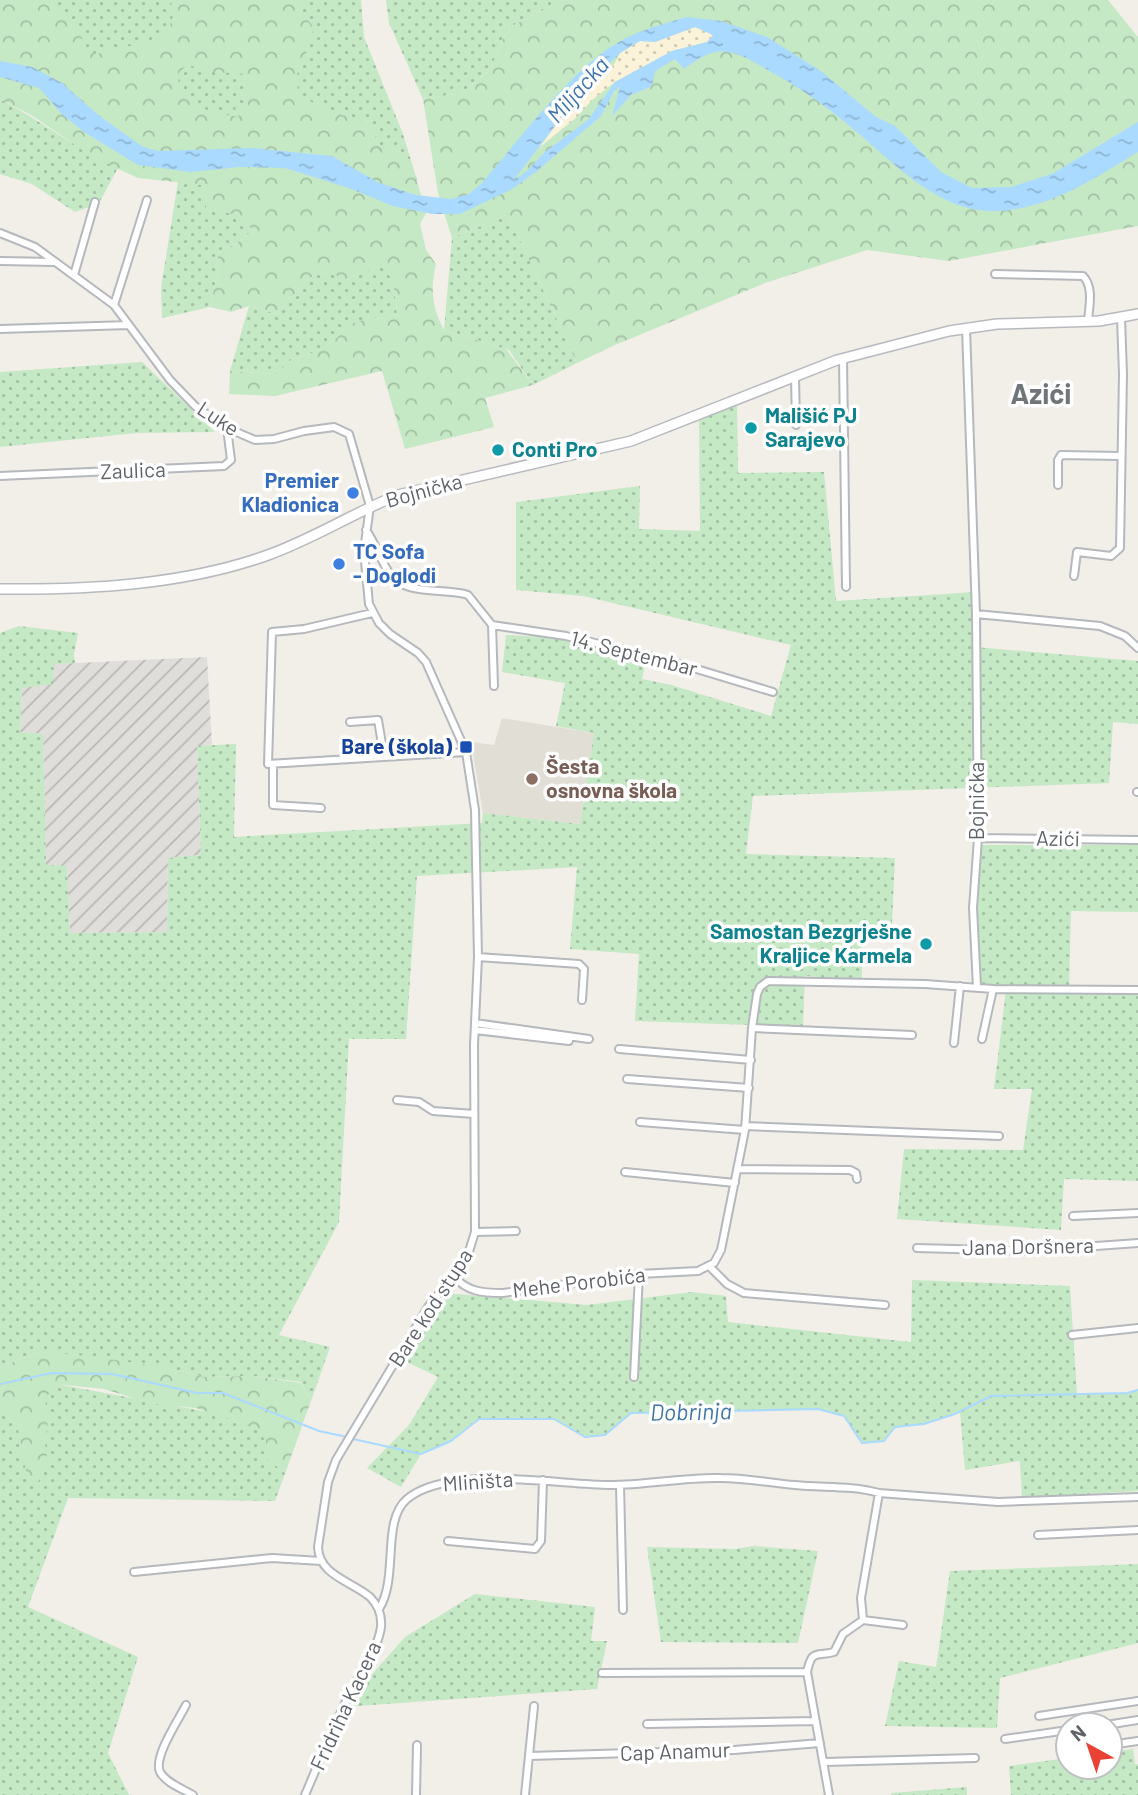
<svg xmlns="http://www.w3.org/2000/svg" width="1138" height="1795" font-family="Barlow,sans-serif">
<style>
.industrial{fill:url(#industrial-furrows)}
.education{fill:#e1ded6}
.grass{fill:url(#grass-dots)}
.forest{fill:url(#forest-crowns);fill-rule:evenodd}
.sand{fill:url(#sand-dots)}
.water{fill:url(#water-ripples);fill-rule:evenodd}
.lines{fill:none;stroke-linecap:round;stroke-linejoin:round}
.stream{stroke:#aadaff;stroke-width:2}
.minor-casing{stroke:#b5b8bc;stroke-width:10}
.secondary-casing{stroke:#b6babf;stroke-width:12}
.minor{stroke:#fff;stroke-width:6}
.secondary{stroke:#fff;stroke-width:9}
.culture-dot{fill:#0f9aa8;stroke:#fff;stroke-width:2.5}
.shop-dot{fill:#3f7fe0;stroke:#fff;stroke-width:2.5}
.transit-dot{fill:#1a4fb4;stroke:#fff;stroke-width:2.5}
.education-dot{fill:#8d6e63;stroke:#fff;stroke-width:2.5}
.labels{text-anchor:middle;stroke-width:7;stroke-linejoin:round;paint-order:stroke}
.culture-label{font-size:21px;font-weight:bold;fill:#0d838f;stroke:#fff;text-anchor:start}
.street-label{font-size:21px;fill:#5f6368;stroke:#fff}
.shop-label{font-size:21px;font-weight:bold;fill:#366cbe;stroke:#fff;text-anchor:end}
.transit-label{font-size:21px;font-weight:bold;fill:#164399;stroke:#fff;text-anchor:end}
.education-label{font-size:21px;font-weight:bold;fill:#785e54;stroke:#fff;text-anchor:start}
.water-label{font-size:23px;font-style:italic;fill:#4174aa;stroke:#fff}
.district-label{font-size:28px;font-weight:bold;fill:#70757a;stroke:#fff}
</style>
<defs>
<pattern id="industrial-furrows" width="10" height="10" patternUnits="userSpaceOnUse" patternTransform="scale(1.75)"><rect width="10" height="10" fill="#e0deda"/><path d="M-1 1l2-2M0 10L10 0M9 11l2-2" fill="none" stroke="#b9b8b5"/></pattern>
<pattern id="grass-dots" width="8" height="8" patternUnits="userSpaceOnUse" patternTransform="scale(1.75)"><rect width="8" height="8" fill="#c5e8c5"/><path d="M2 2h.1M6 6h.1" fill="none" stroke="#a3c0a4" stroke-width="1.8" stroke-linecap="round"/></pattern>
<pattern id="forest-crowns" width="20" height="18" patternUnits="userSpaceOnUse" patternTransform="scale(1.75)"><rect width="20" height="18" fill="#c5e8c5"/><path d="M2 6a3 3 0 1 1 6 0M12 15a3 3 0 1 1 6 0" fill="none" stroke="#a3c0a4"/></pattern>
<pattern id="sand-dots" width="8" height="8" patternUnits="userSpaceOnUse" patternTransform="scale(1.75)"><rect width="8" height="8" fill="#fbf3d9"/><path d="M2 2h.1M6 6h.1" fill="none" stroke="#cec8b4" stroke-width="1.8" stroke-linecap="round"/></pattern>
<pattern id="water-ripples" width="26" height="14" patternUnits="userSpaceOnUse" patternTransform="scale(1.75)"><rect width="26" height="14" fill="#aadaff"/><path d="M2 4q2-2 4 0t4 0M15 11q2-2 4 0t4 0" fill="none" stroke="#8eb4d2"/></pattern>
</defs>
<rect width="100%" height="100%" fill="#f1efe8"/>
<path class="industrial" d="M207 657 212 745 197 747 201 855 168 858 167 932 70 933 67 866H46L43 734 20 732 22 687 54 664Z"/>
<path class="education" d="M502 718 594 733 580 824 483 813 471 742 494 745Z"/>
<path class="grass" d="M0 0H361L364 37 403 134 417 180 194 136Z
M386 0H563L508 28 490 70 462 93 423 99 389 23Z
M0 99C40 120 76 149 118 168L99 203 75 212 32 184 0 174Z
M178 182 205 185 207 209 244 215 252 231 236 244 218 252 217 275 210 307 162 318 161 288Z
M508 214 577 363 533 385 509 350 444 330 452 238Z
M385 262 395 292 397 314 383 319 371 317 346 326 337 338 319 351 292 359 276 374 230 371 249 306 277 314 309 278 334 269 347 280Z
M142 362 215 432 136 433 0 447V372Z
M737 404 738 473 824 472 836 601 976 592 975 647 1138 661V724L1113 722 1109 783 753 796 746 854 895 858 892 924 861 927 862 980 805 976 803 1027 635 1021 639 954 570 949 577 867 417 876 406 1039H349L339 1222 279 1335 330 1347 311 1401 301 1382 254 1376 205 1377 168 1368 40 1352 0 1367V633L19 626 78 633 74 654 75 663 54 664 53 684 22 688 20 732 43 734 46 865 67 866 70 933 167 932 168 858 201 855 197 746 236 744 234 837 482 823 483 813 580 824 594 733 556 726 565 683 502 672 506 635 561 638 646 660 642 679 671 685 771 716 791 645 583 596 516 590V502L640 486 639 529 700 531 699 421Z
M974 845H1138V912L1071 911 1069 989 1138 991V1181L1064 1179 1061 1230 897 1219 904 1149 1023 1150 1032 1089H994L1006 990 974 987Z
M912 1280 1070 1286 1077 1394 1127 1393 1138 1390V1491L1022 1498 1020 1461 965 1470 960 1412 924 1424 896 1427 884 1441 862 1443 844 1416 818 1409 631 1413 605 1435 585 1437 554 1419H479L451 1441 421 1454 401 1487 367 1468 409 1425 438 1377 405 1361 444 1293 587 1305 692 1292 726 1296 728 1322 911 1342Z
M56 1384 301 1429 275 1501 68 1498 28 1607 138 1657 108 1753 129 1795H0V1409Z
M754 1546 818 1551 798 1643 661 1642 647 1547 735 1549Z
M1138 1564V1643L1000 1678 997 1728 885 1726 899 1661 936 1667 950 1571Z
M475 1594 595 1607 591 1641H607L597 1689 343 1707 405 1637Z
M1133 1749 1135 1764H1138V1795H1011L1009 1766 1068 1758V1767H1110V1752Z
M967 1787V1795H891V1793Z"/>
<path class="forest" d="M0 0H54L80 31 84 49 96 55C115 45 140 46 161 41 170 27 177 16 170 0H298L302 12 314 28 296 78 299 95 324 109 375 126 376 144C415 156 416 178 426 213L420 224 426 250 436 264C430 289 432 308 444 330L506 349 533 385 485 398 494 427 405 449 382 371 275 396 229 394 230 371 276 374 292 359 319 351 337 338 346 326 371 317 383 319 397 314 395 292 385 263 347 280 338 278 334 269 309 278 277 314 249 306 231 312 210 307 217 275 218 252 236 244 252 231 244 216 206 209 205 185 138 178 95 158 31 115 0 99ZM188 65 215 72 245 74 248 105 235 108 239 117C210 112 197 111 178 87L179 72Z
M563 0H1108L1138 37V226L949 261 867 250 765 283 615 345 577 363 508 214 452 238 438 193 423 99 462 93 490 70 508 28Z
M40 1352 89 1356 168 1368 205 1377 254 1376 301 1383 311 1401 285 1473 267 1459 266 1441 257 1429 223 1417 196 1408 153 1404 104 1389 56 1384 45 1399 48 1420 45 1443 48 1463 38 1482 27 1477 15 1413 0 1411V1367Z"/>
<path class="sand" d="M695 27 713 35 707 42 672 51 615 82 592 100 577 117 540 147 560 119 576 109 613 66 620 53 640 41 655 42Z"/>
<path class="water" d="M687 17 721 21 767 37 822 72 876 117 895 126 941 172 972 188 1011 187 1052 174 1138 122V152C1093 179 1047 211 992 211 933 211 885 153 841 119 818 100 792 83 766 69 752 61 734 49 716 52 704 54 694 62 684 69L675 59 655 71 652 86 631 95 612 116 620 87 614 91 601 116 537 171 512 189 460 214H432L393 206 349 188 285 168 239 167 191 172 138 165 84 132 63 115 39 88 0 77V61L32 67 62 83 98 115 143 147 159 151 252 148 332 156 379 183 416 195 451 199 469 194 480 185C519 141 567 73 617 43 639 30 663 24 687 17ZM695 27 713 35 707 42 672 51 615 82 588 120 545 152 527 171 513 181 584 88 620 53 640 41 655 42Z"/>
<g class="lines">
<path class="stream" d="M0 1384 52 1373 112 1374 197 1393H223L319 1431 347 1437
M353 1439 421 1454 451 1441 479 1419H554L585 1437 605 1435 631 1413 818 1409 844 1416 862 1443 884 1441 895 1427 924 1424 955 1414 991 1396 1127 1393 1138 1390"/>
<g class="minor-casing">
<path id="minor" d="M0 233 35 247 114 305 170 380 195 406 227 428 255 440 274 439 304 431 334 427 349 434 370 506 364 551 369 604 379 623 390 634 418 653 426 662 466 752 475 810 478 957 474 1045 475 1232 466 1261 428 1307 336 1460 328 1482 318 1547C319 1576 352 1581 370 1597 378 1605 382 1616 381 1627 378 1649 361 1671 351 1691 334 1725 320 1760 305 1795
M0 261 54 262
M995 274 1083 276C1094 287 1089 307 1088 321
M74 275 95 202
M114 305 147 200
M966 328 976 614 978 838 973 908 977 987
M0 329 129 325
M843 358 846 587
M795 376 796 425
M0 476 224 466 231 460 227 428
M1058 485V460L1061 455 1120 456
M366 530C376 544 380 560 390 574 407 597 444 587 468 595L492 625 566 636 670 661 773 692
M1074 576 1077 552 1111 556 1120 548 1123 374 1121 318
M372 613 304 629 272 632 268 764 466 752
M976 614 1100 626 1125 636 1138 648
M492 625 494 686
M350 722 378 720 384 756
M273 765V805L321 808
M1137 792H1138
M978 838 1138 840
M478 957 579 964 584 969 582 1000
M475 1023 589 1039
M752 1028 912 1035
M475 1030 569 1041
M982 1039 993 989
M954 1043 960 986
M619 1049 751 1060
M627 1079 749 1088
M397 1100 419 1102 433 1111 474 1114
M640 1122 745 1130
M745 1126 999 1136
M738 1169 850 1170 856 1173 857 1179
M625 1172 735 1183
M1073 1216 1138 1213
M475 1232 516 1231
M917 1248 1026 1251 1138 1243
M710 1267 727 1284 744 1293 885 1305
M453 1276C468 1292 482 1293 503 1293L639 1274 698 1271 714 1263 721 1250 745 1130 752 1028 757 994 760 987 768 981 925 984 993 989 1138 990
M1072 1335 1138 1328
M634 1377 639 1274
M620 1485 623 1610
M1038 1535 1138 1530
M448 1541 535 1549 541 1541 543 1480
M134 1572 272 1558 321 1561
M379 1609C399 1578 381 1521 407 1499 448 1464 559 1485 610 1485 647 1485 684 1477 721 1478 746 1478 770 1483 795 1485 823 1488 851 1485 879 1493L998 1502 1138 1497
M863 1620 861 1598 879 1493
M602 1673 807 1672
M186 1705C179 1719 153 1757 160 1772 166 1783 183 1789 193 1795
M1039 1716 1138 1701
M647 1724 815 1721
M1106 1725 1138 1720
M1005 1739 1068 1730
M1110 1745 1138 1741
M529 1756 734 1750 820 1743
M824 1762 975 1758
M416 1795 417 1745
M525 1795 534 1706
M829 1795 807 1672C812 1649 815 1657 834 1652L843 1634 863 1620 903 1625"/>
</g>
<g class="secondary-casing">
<path id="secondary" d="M0 589C88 590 185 585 268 555 313 539 353 513 398 495L631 441 837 360 949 331 997 324 1099 321 1138 314"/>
</g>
<use href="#minor" class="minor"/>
<use href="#secondary" class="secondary"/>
</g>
<g class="culture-dot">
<circle cx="751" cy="428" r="7"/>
<circle cx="498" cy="450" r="7"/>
<circle cx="926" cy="944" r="7"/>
</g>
<g class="shop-dot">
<circle cx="353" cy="493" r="7"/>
<circle cx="339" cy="564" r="7"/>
</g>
<rect class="transit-dot" x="459" y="740" width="14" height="14" rx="3.5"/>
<circle class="education-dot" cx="532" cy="779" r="7"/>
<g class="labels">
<g class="culture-label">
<text x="765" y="423">Mališić PJ<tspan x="765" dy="24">Sarajevo</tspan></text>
<text x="512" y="457">Conti Pro</text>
<text x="912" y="939" text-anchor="end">Samostan Bezgrješne<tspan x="912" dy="24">Kraljice Karmela</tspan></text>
</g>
<g class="street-label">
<text transform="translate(218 419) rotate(33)" y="7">Luke</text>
<text transform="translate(133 471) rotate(-2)" y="7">Zaulica</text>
<text transform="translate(424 491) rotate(-15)" y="7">Bojnička</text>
<text transform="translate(634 654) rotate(14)" y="7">14. Septembar</text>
<text transform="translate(977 801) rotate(-90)" y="7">Bojnička</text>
<text transform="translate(1058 839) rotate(1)" y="7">Azići</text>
<text transform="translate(1028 1247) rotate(-1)" y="7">Jana Doršnera</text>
<text transform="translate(579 1283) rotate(-7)" y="7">Mehe Porobića</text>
<text transform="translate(431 1308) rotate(-57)" y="7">Bare kod stupa</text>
<text transform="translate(478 1482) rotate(-4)" y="7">Mliništa</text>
<text transform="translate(346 1706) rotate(-65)" y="7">Fridriha Kacera</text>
<text transform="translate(675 1752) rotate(-2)" y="7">Cap Anamur</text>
</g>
<g class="shop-label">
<text x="339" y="488">Premier<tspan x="339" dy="24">Kladionica</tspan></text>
<text x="353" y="559" text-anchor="start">TC Sofa<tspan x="353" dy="24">- Doglodi</tspan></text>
</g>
<g class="transit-label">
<text x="452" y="754">Bare (škola)</text>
</g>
<g class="education-label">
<text x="546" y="774">Šesta<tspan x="546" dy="24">osnovna škola</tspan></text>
</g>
<g class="water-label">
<text transform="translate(578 90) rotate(-48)" y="8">Miljacka</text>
<text transform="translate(691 1412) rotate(-1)" y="8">Dobrinja</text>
</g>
<g class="district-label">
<text x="1041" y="404">Azići</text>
</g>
</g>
<g transform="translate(1089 1746) rotate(320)"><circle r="33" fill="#ffffff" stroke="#bfc1c3" stroke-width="2"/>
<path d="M0-5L12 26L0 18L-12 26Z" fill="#ea4335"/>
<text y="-10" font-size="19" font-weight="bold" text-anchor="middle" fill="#5f6368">N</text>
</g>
</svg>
